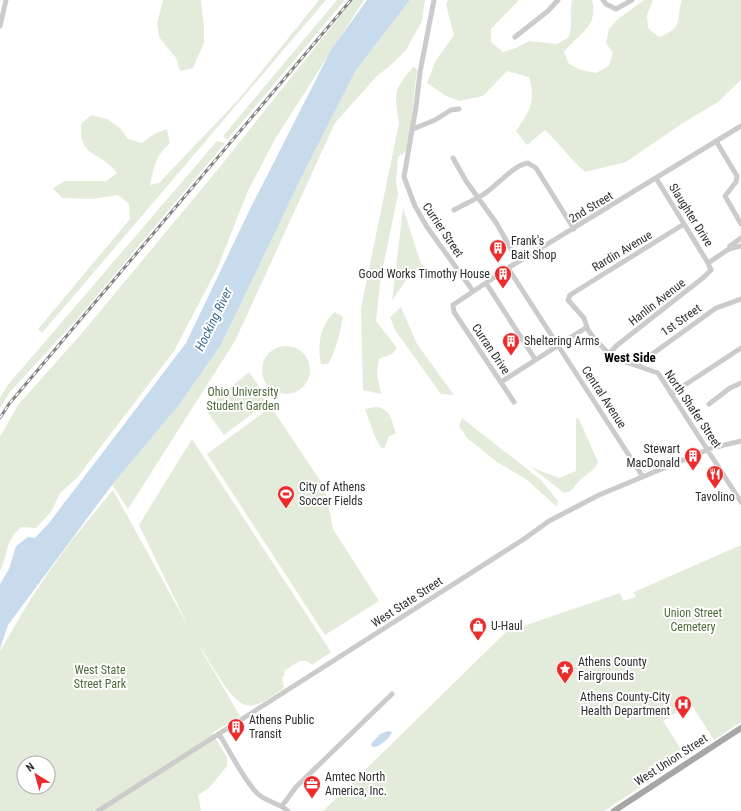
<svg xmlns="http://www.w3.org/2000/svg" width="741" height="811" font-family="'Roboto Condensed',sans-serif">
<style>
.green{fill:#e3ecdb;fill-rule:evenodd}
.water{fill:#c7dbed}
.lines{fill:none;stroke-linecap:round;stroke-linejoin:round}
.minor{stroke:#cbcbcb;stroke-width:5}
.major{stroke:#a6a6a6;stroke-width:6}
.rail-casing{stroke:#838383;stroke-width:3}
.rail{stroke:#fff;stroke-width:1.5;stroke-dasharray:4.5;stroke-linecap:butt}
.labels{text-anchor:middle;stroke-width:4;stroke-linejoin:round;paint-order:stroke}
.street-label{font-size:12px;fill:#2e2e2e;stroke:#fff}
.poi-label{font-size:12px;fill:#2e2e2e;stroke:#fff;text-anchor:start}
.park-label{font-size:12px;fill:#4e6b3a;stroke:#fff}
.water-label{font-size:13px;font-style:italic;fill:#3a6a93;stroke:#fff}
.neighbourhood-label{font-size:13px;font-weight:bold;fill:#000;stroke:#fff}
</style>
<rect width="100%" height="100%" fill="#fff"/>
<path class="green" d="M163 0H201L204 28V43L193 68 180 71 176 58 159 37 157 24Z
M319 0H326L42 333 38 329 130 219 129 204 118 195 92 199 62 198 53 188 65 181H106L117 173C100 150 79 159 81 124L91 115 107 119 119 127 128 139 142 143 154 134 167 129 170 143C156 155 154 167 150 185L159 183 239 99Z
M337 0H345L227 140 223 136Z
M353 0H364L275 139 247 193 218 267 174 351 77 478 60 493 51 512 36 528 22 527C5 539 9 553 0 571V437L18 405 82 333 219 168Z
M410 0H425L422 21 406 50 392 64 376 77 335 123 235 341 128 509 112 485 179 405 221 345 304 172 356 70Z
M448 0H519L491 29V42L503 52 516 48 529 41 557 44 569 37C573 22 569 15 572 0H592C599 27 578 34 564 52L569 64 581 70 596 73 609 66 613 53 606 43 609 29 618 19 644 0H653L647 15 648 28 659 37C685 27 675 21 682 0H741V80L718 102 683 123 626 162 585 172C570 159 559 143 545 130L527 145 516 131C530 110 536 102 529 77L507 71 483 96 459 101 446 96 427 83 435 62 454 35 446 5Z
M414 66 417 70 408 150 398 157 396 180 398 195 381 276 376 321 397 348 392 354 379 359 377 373 381 394 363 390 361 308 399 123C394 92 393 91 414 66Z
M217 141 225 143 78 318 10 392 0 408V398L7 386Z
M403 208 421 264 427 268 433 270 427 273 420 270 408 277 392 301Z
M401 307 417 344 454 395 441 394 395 330 390 317Z
M335 312 343 317C340 332 336 352 328 364H321C317 346 320 324 335 312Z
M262 370a24 24 0 1 1 48 0a24 24 0 1 1-48 0Z
M249 372 269 401 224 435 205 409Z
M271 407 325 488 333 529 379 601 325 635 207 454Z
M375 407C391 408 391 420 396 433L389 436 385 447 382 449 375 437 365 409Z
M462 418 541 480 558 501 557 507 526 479 497 462 467 438 459 426Z
M576 418 579 419 598 462 595 468 579 481 571 491 564 493 531 467 559 478 576 471Z
M192 439 331 652 312 665C303 655 294 665 284 671L285 674 282 678 284 688C275 694 265 702 255 705 233 713 211 660 199 646L240 716 212 733 227 757V766L209 788 198 795 201 811H0V651L30 600 48 573 72 540 113 490 188 626 139 525ZM24 763H48V787H24Z
M741 545V722L714 740 691 704 663 721 686 757 607 809 604 811H323L506 632 620 593 623 601 636 597 634 592Z"/>
<path class="water" d="M367 0H410L356 70 304 172 221 345 179 405 112 485 8 625 0 649V584L9 569 16 546 28 537 35 538 49 523 186 343 250 209 331 50Z
M388 731 392 732C390 738 379 748 372 747L371 744 380 734Z"/>
<g class="lines">
<path class="minor" d="M434 0 420 72 416 107 404 177 415 206 427 227 473 291
M603 0 606 4 616 9 632 0
M0 26 6 0
M515 37 548 11 558 0
M413 129 435 120 451 110 459 109
M716 141 737 176 736 182 725 196 741 224
M453 158 466 181 497 224 518 262
M454 210C464 204 475 200 484 194 497 186 513 165 528 163L536 168 574 229
M684 224 570 295 568 300 584 318 588 330 594 338 609 354 617 359 658 373 741 502
M729 249 730 246 741 238
M708 263 729 249 741 246
M508 268 643 477
M486 283 535 359
M609 354 616 346 704 277 711 270 708 263 656 178
M637 365 716 308 741 299
M501 382 587 327
M671 394 741 348
M514 402 454 312 453 305 508 268 741 126
M709 404 730 388 741 383
M219 734C230 751 244 781 258 794 267 802 279 803 288 811
M282 806 296 787 392 694
M98 811 524 539 549 521 599 495 712 448 741 441"/>
<path class="major" d="M614 811 741 728"/>
<g class="rail-casing">
<path id="rail" d="M0 418 9 404 351 0"/>
</g>
<use href="#rail" class="rail"/>
</g>
<defs>
<g id="building-pin" transform="scale(0.9)"><path d="M0 17L-7.5 6A9.5 9.5 0 1 1 7.5 6Z" fill="#eb2b2c" stroke="#fff"/><path d="M-4-6H4V6H1V3H-1V6H-4ZM-2.5-4.3h1.7v1.8h-1.7ZM.8-4.3h1.7v1.8H.8ZM-2.5-1h1.7V.8h-1.7ZM.8-1h1.7V.8H.8Z" fill="#fff"/></g>
<g id="restaurant-pin" transform="scale(0.9)"><path d="M0 17L-7.5 6A9.5 9.5 0 1 1 7.5 6Z" fill="#eb2b2c" stroke="#fff"/><path d="M-5-6h1v4h1v-4h1v4h1v-4h1v5L-1.5 .5V6h-2V.5L-5-1ZM5-6V6H3V1.5H1.5Q1.5-4 5-6Z" fill="#fff"/></g>
<g id="stadium-pin" transform="scale(0.9)"><path d="M0 17L-7.5 6A9.5 9.5 0 1 1 7.5 6Z" fill="#eb2b2c" stroke="#fff"/><path d="M0-5a6.5 5 0 1 0 0 10a6.5 5 0 1 0 0-10ZM-3.5-1.8h7v3.6h-7Z" fill="#fff"/></g>
<g id="shop-pin" transform="scale(0.9)"><path d="M0 17L-7.5 6A9.5 9.5 0 1 1 7.5 6Z" fill="#eb2b2c" stroke="#fff"/><path d="M-5-2.5h2.3a2.7 3.5 0 0 1 5.4 0H5L5.5 6h-11ZM-1.5-2.5h3a1.5 2.3 0 0 0-3 0Z" fill="#fff"/></g>
<g id="sight-pin" transform="scale(0.9)"><path d="M0 17L-7.5 6A9.5 9.5 0 1 1 7.5 6Z" fill="#eb2b2c" stroke="#fff"/><path d="M0-6L1.8-2.2L6-1.7L2.9 1.2L3.7 5.4L0 3.3L-3.7 5.4L-2.9 1.2L-6-1.7L-1.8-2.2Z" fill="#fff"/></g>
<g id="hospital-pin" transform="scale(0.9)"><path d="M0 17L-7.5 6A9.5 9.5 0 1 1 7.5 6Z" fill="#eb2b2c" stroke="#fff"/><path d="M-5-5h3v3.5h4V-5h3V5h-3V1.5h-4V5h-3Z" fill="#fff"/></g>
<g id="office-pin" transform="scale(0.9)"><path d="M0 17L-7.5 6A9.5 9.5 0 1 1 7.5 6Z" fill="#eb2b2c" stroke="#fff"/><path d="M-6-3h4V-5.5h4V-3h4V5H-6ZM-1-4.5V-3h2v-1.5ZM-6 0V1H6V0Z" fill="#fff"/></g>
</defs>
<g fill-rule="evenodd">
<use href="#building-pin" x="498" y="248"/>
<use href="#building-pin" x="503" y="274"/>
<use href="#building-pin" x="511" y="341"/>
<use href="#building-pin" x="693" y="456"/>
<use href="#restaurant-pin" x="715" y="474"/>
<use href="#stadium-pin" x="286" y="494"/>
<use href="#shop-pin" x="478" y="626"/>
<use href="#sight-pin" x="565" y="669"/>
<use href="#hospital-pin" x="683" y="704"/>
<use href="#building-pin" x="236" y="727"/>
<use href="#office-pin" x="312" y="784"/>
</g>
<g class="labels">
<g class="street-label">
<text transform="translate(591 207) rotate(-31)" y="4">2nd Street</text>
<text transform="translate(691 215) rotate(58)" y="4">Slaughter Drive</text>
<text transform="translate(443 230) rotate(56)" y="4">Currier Street</text>
<text transform="translate(622 251) rotate(-31)" y="4">Rardin Avenue</text>
<text transform="translate(657 302) rotate(-38)" y="4">Hanlin Avenue</text>
<text transform="translate(681 320) rotate(-35)" y="4">1st Street</text>
<text transform="translate(491 349) rotate(56)" y="4">Curran Drive</text>
<text transform="translate(604 397) rotate(57)" y="4">Central Avenue</text>
<text transform="translate(693 409) rotate(56)" y="4">North Shafer Street</text>
<text transform="translate(407 602) rotate(-33)" y="4">West State Street</text>
<text transform="translate(671 760) rotate(-33)" y="4">West Union Street</text>
</g>
<g class="poi-label">
<text x="511" y="245">Frank's<tspan x="511" dy="14">Bait Shop</tspan></text>
<text x="490" y="278" text-anchor="end">Good Works Timothy House</text>
<text x="524" y="345">Sheltering Arms</text>
<text x="680" y="453" text-anchor="end">Stewart<tspan x="680" dy="14">MacDonald</tspan></text>
<text x="299" y="491">City of Athens<tspan x="299" dy="14">Soccer Fields</tspan></text>
<text x="715" y="501" text-anchor="middle">Tavolino</text>
<text x="491" y="630">U-Haul</text>
<text x="578" y="666">Athens County<tspan x="578" dy="14">Fairgrounds</tspan></text>
<text x="670" y="701" text-anchor="end">Athens County-City<tspan x="670" dy="14">Health Department</tspan></text>
<text x="249" y="724">Athens Public<tspan x="249" dy="14">Transit</tspan></text>
<text x="325" y="781">Amtec North<tspan x="325" dy="14">America, Inc.</tspan></text>
</g>
<g class="park-label">
<text x="243" y="396">Ohio University<tspan x="243" dy="14">Student Garden</tspan></text>
<text x="693" y="617">Union Street<tspan x="693" dy="14">Cemetery</tspan></text>
<text x="100" y="674">West State<tspan x="100" dy="14">Street Park</tspan></text>
</g>
<g class="water-label">
<text transform="translate(213 319) rotate(-64)" y="5">Hocking River</text>
</g>
<g class="neighbourhood-label">
<text x="630" y="362">West Side</text>
</g>
</g>
<g transform="translate(36 775) rotate(323)"><circle r="19" fill="#ffffff" stroke="#ababab"/>
<path d="M0-3L7 15L0 10L-7 15Z" fill="#eb2b2c"/>
<text y="-6" font-size="11" font-weight="bold" text-anchor="middle" fill="#2e2e2e">N</text>
</g>
</svg>
